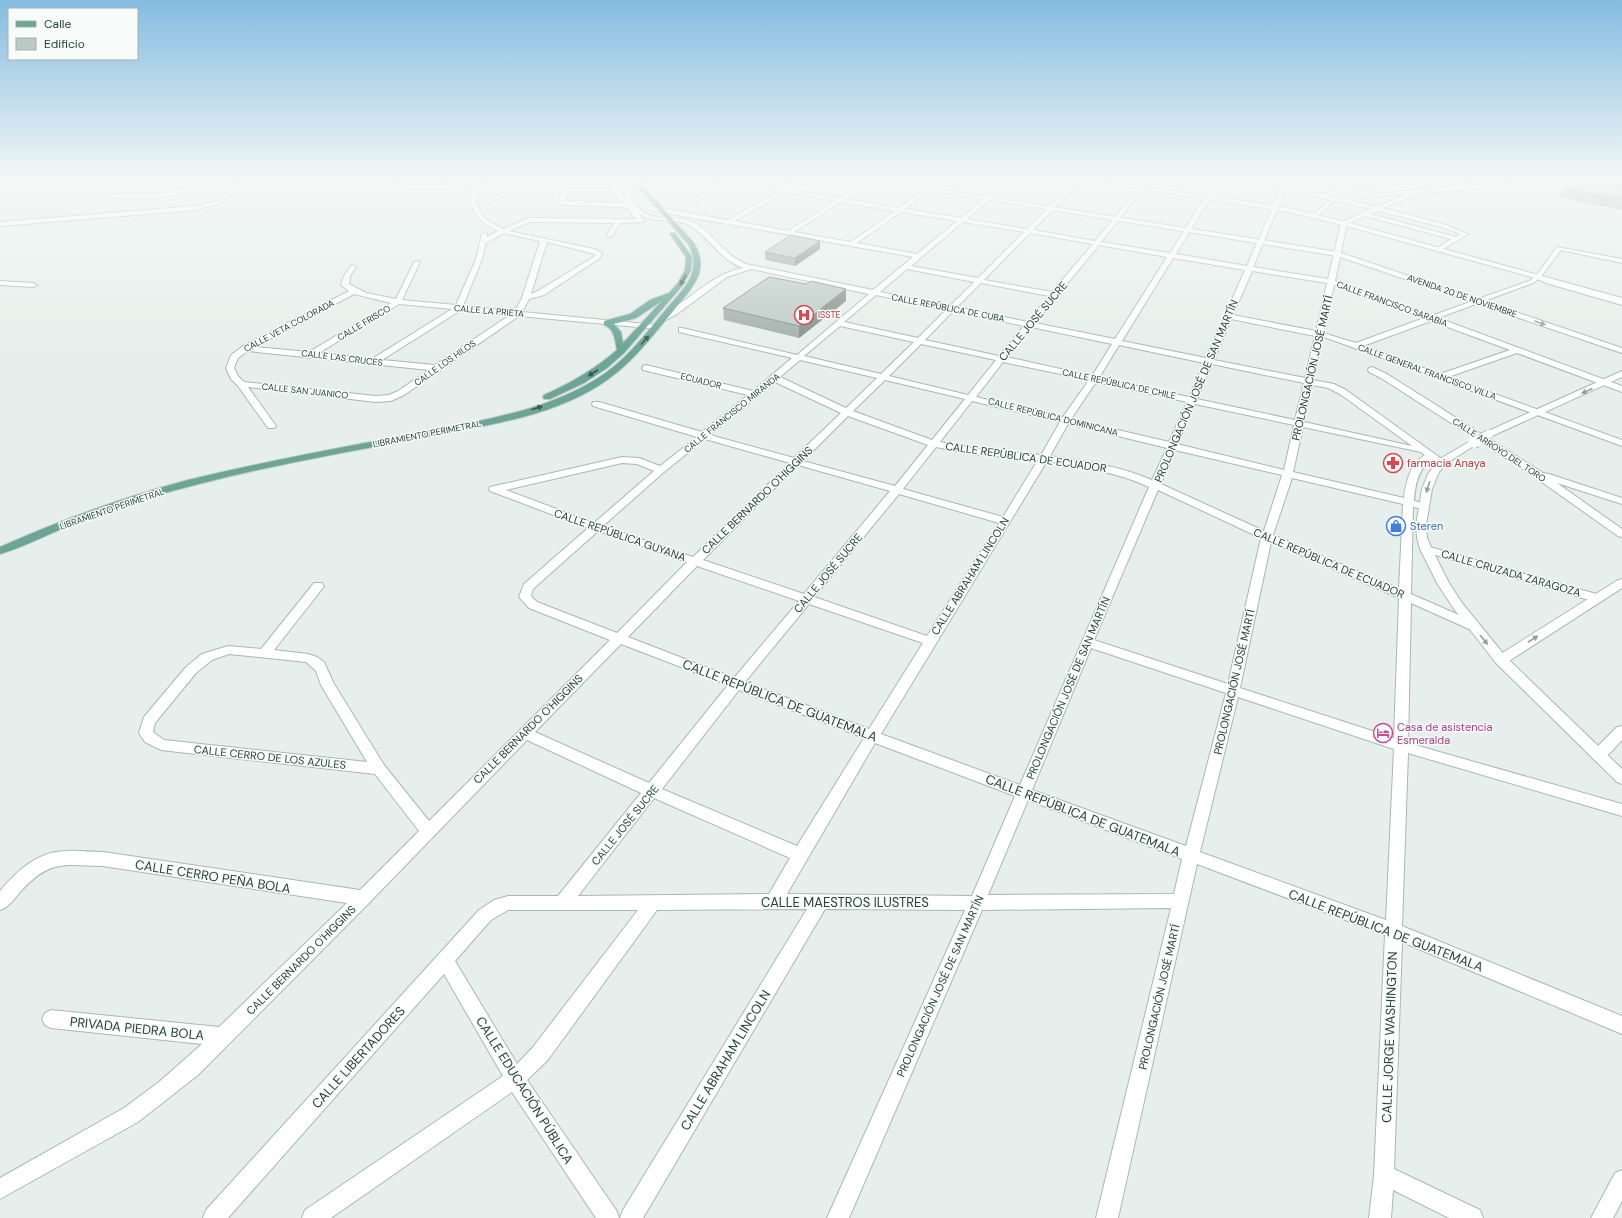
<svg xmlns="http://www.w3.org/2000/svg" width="1622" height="1218" font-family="'DM Sans',sans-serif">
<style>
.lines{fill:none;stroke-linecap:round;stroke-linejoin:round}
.minor-casing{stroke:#a8b8b2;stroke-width:2}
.tertiary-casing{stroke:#a8b8b2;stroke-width:2}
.secondary-casing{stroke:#a4bbb3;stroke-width:2}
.primary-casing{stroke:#c2cac8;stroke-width:2}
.minor{fill:#fff;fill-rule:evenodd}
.tertiary{fill:#fff;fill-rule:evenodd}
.secondary{fill:#fff;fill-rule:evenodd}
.primary{fill:#6aa596;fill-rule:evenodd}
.secondary-bridge-far1-casing{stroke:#a4bbb3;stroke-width:10;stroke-linecap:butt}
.secondary-bridge-casing{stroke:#a4bbb3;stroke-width:13;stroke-linecap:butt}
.secondary-bridge-far1{stroke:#fff;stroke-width:8}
.secondary-bridge{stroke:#fff;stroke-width:11}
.wall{fill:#a1aea9}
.shaded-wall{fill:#838d89}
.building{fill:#bbcac4;stroke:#838d89}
.oneway{fill:#365b51}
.oneway2{fill:#92a09c}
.labels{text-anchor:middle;stroke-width:3;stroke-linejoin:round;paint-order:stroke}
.far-street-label{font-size:9px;fill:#24423a;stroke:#f7fbf9}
.far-health-label{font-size:9px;fill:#be3a42;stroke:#f7fbf9;text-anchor:start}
.street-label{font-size:11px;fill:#24423a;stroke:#f7fbf9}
.health-label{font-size:11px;fill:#be3a42;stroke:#f7fbf9;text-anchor:start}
.shop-label{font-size:11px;fill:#366cbe;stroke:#f7fbf9;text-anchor:start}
.hotel-label{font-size:11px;fill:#b23c85;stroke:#f7fbf9;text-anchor:start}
.near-street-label{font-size:13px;fill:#24423a;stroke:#f7fbf9}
</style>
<rect width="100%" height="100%" fill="#e6efeb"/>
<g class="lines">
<g class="minor-casing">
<path id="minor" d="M208 181H216C186 201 142 198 107 198L104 196 107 194C141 194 176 196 208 181Z
M241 181H247L221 203 196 210 0 226V222L196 206 217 201Z
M372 181 385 183 480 186 496 181H505L482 189 475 197C480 216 485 220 503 229L529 218 636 219 626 207 560 205 557 203 564 191 569 189H612L608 181H614L624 198 625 192 630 188H634V190L630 194V197C634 201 637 207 642 211 655 222 677 215 693 222 713 232 723 255 746 264L873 290 913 257 649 210 646 208 649 206 728 220 779 191 732 183 699 200 694 199 725 181H740L783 189 796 181H803L790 190 839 198 865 181H872L846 199 899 208 936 181H942L905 209 961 218 1005 181H1011L967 219 1027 229 1075 181H1081L1033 230 1095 241 1145 181H1150L1101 242 1170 253 1215 181H1220L1176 254 1247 266 1281 188 1256 181H1267L1282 185 1284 181H1290L1288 186 1322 194 1351 186H1372L1382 188 1379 190H1351L1328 196 1337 198 1504 181H1522L1474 189 1418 193 1383 208 1446 225 1468 234 1438 252 1435 250 1436 249 1451 239 1365 216 1347 224 1335 281 1431 316 1529 281 1536 276 1557 247 1622 259V263L1561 250 1540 278 1533 283 1438 318 1622 386V392L1517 353 1448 377 1622 440V446L1327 338 1322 337 1313 380 1334 384 1346 390 1446 462 1441 465 1432 460C1418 468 1415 486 1414 501L1427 504 1428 506 1423 509 1413 507 1411 594 1477 623 1479 626 1477 629 1473 630 1469 629 1411 603 1408 743 1622 804V816L1408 753 1402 926 1622 1016V1034L1402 942 1394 1169 1480 1210 1483 1218H1449L1393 1190 1391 1218H1369L1374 1175 1385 935 1197 864 1118 1218H1096L1171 908 982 910 849 1218H827L965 910 825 909 643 1218H620L623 1210 807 909 657 910 547 1061 527 1080 616 1210 619 1218H596L512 1092 331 1218H302L305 1210 503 1076 444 974 228 1218H203L206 1210 479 910 494 900 508 896H558L641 793 527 740 369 903 198 1075 138 1122 0 1199V1178L124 1108 159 1082 202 1044 51 1028 45 1025 42 1019 45 1013 51 1010 219 1027 347 903 103 866C66 865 50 859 22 890 15 897 10 907 0 910V891C17 871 37 852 65 851 78 850 90 852 103 852L360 890 419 831 375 774 161 750 145 742 139 733 144 717 186 667 202 654 228 646 261 649 314 583H322L324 586 322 589 274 650 308 654 317 657 324 662 334 684 384 765 429 821 610 640 529 608 519 597 524 584 588 528 490 491 489 489 490 487 622 457 639 458 660 466 697 437 593 406 592 404 593 402H599L702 432 748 395 643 370 642 368 643 366 646 365 753 391 792 358 679 332V328H682L797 355 869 294 751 269 727 277 677 314 666 320H660V316C689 302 710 274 743 268 720 260 710 238 691 226 675 216 653 225 638 213L644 221 643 222 620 223 612 236 610 237 607 235 614 223 530 222 509 231 594 249 602 253 600 258 544 295 529 299 522 312 656 325 660 327 659 329 519 316 404 395 391 401 376 402 248 387 276 426 274 428H268L238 386 231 379 226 368 231 355 243 346 349 291 341 285 344 276 351 266 353 265 356 267 350 276 349 284 366 293 396 299 414 262 419 261 420 262 402 300 456 305 476 259 482 234 487 233V237L498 231C480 222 474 217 469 197L475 190 385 187 374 185ZM1286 189 1330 200 1313 215 1312 216 1315 218 1333 202 1337 201 1371 209 1341 223 1328 279 1253 267ZM785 192 835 201 788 231 735 221ZM568 193H614L623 203 564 201ZM1406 194 1376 207 1345 199ZM841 202 895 211 851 242 794 232ZM1378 211 1442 227 1460 234 1456 237 1370 214ZM901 212 957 221 917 254 857 243ZM963 222 1024 232 978 278 911 266ZM504 233 540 241 522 298 515 311 463 306 482 259 486 243ZM1030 233 1093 244 1052 292 984 280ZM547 242 595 254V256L538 291 531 294ZM1099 245 1167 257 1115 339 1035 323ZM1173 258 1245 270 1206 358 1122 341ZM907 269 974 282 950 306 880 292ZM1252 271 1327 283 1316 331 1233 315ZM981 283 1049 296 1028 322 957 307ZM1334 285 1424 318 1356 343 1323 333ZM354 294 391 303 309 352 255 347ZM876 295 946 310 918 338 844 322ZM399 304 452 309 372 359 319 353ZM461 310 510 315 435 365 382 360ZM953 311 1024 326 999 356 925 340ZM1231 319 1315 336 1305 378 1214 360ZM1431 321 1510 350 1440 374 1363 346ZM840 326 914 342 881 374 804 356ZM1031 327 1112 344 1092 376 1007 357ZM921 344 996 360 968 395 889 376ZM1119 345 1204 363 1189 397 1099 378ZM248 351 429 370 398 391 389 395 376 396 244 382 238 376 234 368 238 358ZM800 360 877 378 846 408 780 377ZM1003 362 1089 380 1063 417 976 397ZM1212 364 1304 383 1295 420 1197 399ZM885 380 965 399 932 440 853 411ZM775 382 841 413 794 458 710 435ZM1096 382 1187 402 1169 442 1071 419ZM1312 385 1328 388 1340 394 1412 446 1304 422ZM972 401 1060 422 1041 455 972 448 940 442ZM1195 404 1294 425 1284 470 1177 444ZM848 416 928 445 895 486 803 461ZM1068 424 1167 448 1152 480C1120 466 1084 461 1050 456ZM1303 427 1421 452 1425 455C1410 464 1406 482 1404 498L1293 472ZM705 439 790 463 693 557 603 526 664 472ZM936 447 972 454 1038 460 1003 517 903 489ZM1175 450 1282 475 1264 531 1161 484ZM1047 461C1082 467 1117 472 1149 487L1020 785 881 734ZM622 463 637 464 654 471 594 523 506 490ZM798 465 890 491 804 594 703 560ZM1292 478 1403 504 1399 589 1273 535ZM1158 490 1261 538 1228 684 1094 640ZM899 494 999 523 927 636 814 597ZM598 531 687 562 617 633 537 602 531 596 533 589ZM1271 542 1399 598 1394 738 1240 688ZM697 566 799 601 734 678 628 637ZM809 604 923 643 869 729 745 682ZM621 644 728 685 649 783 535 732ZM1091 648 1226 693 1186 846 1032 790ZM229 654 306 662 316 671 321 685 367 762 164 740 153 732 155 723 196 673 212 660ZM739 690 864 738 797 846 662 789ZM1238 697 1394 749 1386 920 1200 852ZM875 743 1015 796 972 896 787 894ZM654 798 790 858 769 894 578 896ZM1028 800 1182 859 1174 894 988 895ZM508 910H638L533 1047 517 1064 455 961 491 920Z
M531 181H539L489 203 484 202Z
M0 281 33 283 37 285 33 287 0 285Z
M1372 367 1387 374 1543 473 1549 474 1622 498V504L1557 483 1622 529V537L1618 536 1529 473 1381 378 1369 372 1368 370 1369 368Z
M1426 546 1600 595 1602 598 1600 601 1596 602 1422 551 1420 549Z
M1622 726V740C1614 748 1605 763 1593 759L1591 755 1593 751 1617 727Z
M1622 1170V1201L1613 1218H1591L1615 1173Z"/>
</g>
<g class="tertiary-casing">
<path id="tertiary" d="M872 181H888L1338 252 1622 348V353L1337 256Z
M1094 181H1110L1288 208 1346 222 1622 298V302L1343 225 1288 212Z
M1622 579V588L1506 663 1501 664 1496 663 1495 660 1496 657 1618 580Z"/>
</g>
<g class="secondary-casing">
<path id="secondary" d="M1538 275 1550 281 1622 301V305L1546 283 1536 278 1535 277Z
M1622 371V377L1492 436 1489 437 1484 434 1486 432Z
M1474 439 1479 442 1477 444 1445 464 1438 474 1432 489 1426 525 1427 538 1432 549 1449 583 1462 603 1506 657 1622 769V784L1617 782 1496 663 1454 609 1437 583 1420 549 1417 538 1416 525 1422 489 1428 474 1438 460Z"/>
</g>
<g class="primary-casing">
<path id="primary" d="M633 181H638L694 243C711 272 691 288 674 310 653 335 633 362 607 380 555 417 487 425 426 437 349 452 271 465 195 485 150 496 107 511 64 528 44 536 19 549 0 554V547C61 520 124 497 188 480 266 461 345 447 423 432 483 420 546 411 598 378 626 361 647 332 668 307 685 287 702 273 689 245Z
M671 233H675L692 257 691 270 683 285 624 353 607 368 584 383 550 399H544L543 397 544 395C571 383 594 370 617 350 615 341 615 329 604 325V321L630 314 650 300 669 293 678 283 685 270 686 257 670 234ZM662 301 623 343 621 332 614 324 636 318Z"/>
</g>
<use href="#minor" class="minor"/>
<use href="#tertiary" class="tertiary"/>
<use href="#secondary" class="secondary"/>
<use href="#primary" class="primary"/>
<g class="secondary-bridge-far1-casing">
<path id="secondary-bridge-far1" d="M1475 442 1489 434"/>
</g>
<g class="secondary-bridge-casing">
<path id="secondary-bridge" d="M1474 442 1477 441"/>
</g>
<use href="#secondary-bridge-far1" class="secondary-bridge-far1"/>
<use href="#secondary-bridge" class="secondary-bridge"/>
</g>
<path class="wall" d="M1622 181V210L1558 197 1563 188Z
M820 241V249L795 266 765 260V252Z
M806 284 846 289V301L799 338 724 320 723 308Z"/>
<path class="shaded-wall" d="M820 241V249L795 266V258Z
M846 289V301L799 338V326Z"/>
<path class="building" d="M1568 181H1622V199L1563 188Z
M791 235 820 241 795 258 765 252Z
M769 277 806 284 811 281 846 289 799 326 723 308Z"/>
<defs><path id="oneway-solid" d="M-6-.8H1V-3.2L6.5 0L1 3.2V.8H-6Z"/></defs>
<g class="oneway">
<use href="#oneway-solid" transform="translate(683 280) rotate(120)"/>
<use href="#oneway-solid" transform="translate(645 340) rotate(-48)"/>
<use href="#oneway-solid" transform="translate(593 373) rotate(147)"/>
<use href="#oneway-solid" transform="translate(537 408) rotate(-18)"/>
</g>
<g class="oneway2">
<use href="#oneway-solid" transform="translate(1540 323) rotate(19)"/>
<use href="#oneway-solid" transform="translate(1587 391) rotate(156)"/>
<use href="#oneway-solid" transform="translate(1428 487) rotate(108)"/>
<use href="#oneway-solid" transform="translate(1533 639) rotate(-33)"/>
<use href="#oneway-solid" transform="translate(1484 640) rotate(51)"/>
</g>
<linearGradient id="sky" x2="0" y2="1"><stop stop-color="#84bce0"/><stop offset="0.51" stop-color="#f4f8f6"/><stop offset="1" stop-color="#f4f8f6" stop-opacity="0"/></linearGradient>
<rect width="1622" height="352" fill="url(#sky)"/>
<defs>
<g id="hospital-ring" transform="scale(1)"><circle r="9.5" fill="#f7fbf9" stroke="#e0444e" stroke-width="1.5"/><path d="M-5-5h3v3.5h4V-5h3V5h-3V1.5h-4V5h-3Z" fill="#e0444e"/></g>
<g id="pharmacy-ring" transform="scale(1)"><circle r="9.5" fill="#f7fbf9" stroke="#e0444e" stroke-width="1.5"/><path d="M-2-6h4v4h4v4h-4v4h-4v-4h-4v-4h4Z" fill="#e0444e"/></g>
<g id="shop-ring" transform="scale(1)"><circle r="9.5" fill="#f7fbf9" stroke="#3f7fe0" stroke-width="1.5"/><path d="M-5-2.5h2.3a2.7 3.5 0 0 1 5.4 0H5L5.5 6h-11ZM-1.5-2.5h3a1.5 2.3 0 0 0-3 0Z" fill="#3f7fe0"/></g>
<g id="hotel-ring" transform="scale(1)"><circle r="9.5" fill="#f7fbf9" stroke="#d1479c" stroke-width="1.5"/><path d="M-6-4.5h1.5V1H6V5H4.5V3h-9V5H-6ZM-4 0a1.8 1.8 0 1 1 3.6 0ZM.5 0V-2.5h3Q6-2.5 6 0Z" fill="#d1479c"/></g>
</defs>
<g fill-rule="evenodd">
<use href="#hospital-ring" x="804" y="315"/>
<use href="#pharmacy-ring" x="1393" y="463"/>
<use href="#shop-ring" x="1396" y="526"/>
<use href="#hotel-ring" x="1383" y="733"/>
</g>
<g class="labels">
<g class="far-street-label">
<text transform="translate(1462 296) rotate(19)" y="3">AVENIDA 20 DE NOVIEMBRE</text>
<text transform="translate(1392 304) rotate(20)" y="3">CALLE FRANCISCO SARABIA</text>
<text transform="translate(948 308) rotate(11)" y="3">CALLE REPÚBLICA DE CUBA</text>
<text transform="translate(489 311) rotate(5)" y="3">CALLE LA PRIETA</text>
<text transform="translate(364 323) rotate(-31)" y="3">CALLE FRISCO</text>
<text transform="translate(289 326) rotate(-28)" y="3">CALLE VETA COLORADA</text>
<text transform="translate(342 358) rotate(7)" y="3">CALLE LAS CRUCES</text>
<text transform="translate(445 363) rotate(-35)" y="3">CALLE LOS HILOS</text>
<text transform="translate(1427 372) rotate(20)" y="3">CALLE GENERAL FRANCISCO VILLA</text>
<text transform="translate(701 381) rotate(14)" y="3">ECUADOR</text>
<text transform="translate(1119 384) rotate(12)" y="3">CALLE REPÚBLICA DE CHILE</text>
<text transform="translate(305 391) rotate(6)" y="3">CALLE SAN JUANICO</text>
<text transform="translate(732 413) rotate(-39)" y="3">CALLE FRANCISCO MIRANDA</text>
<text transform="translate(1053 417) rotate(14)" y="3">CALLE REPÚBLICA DOMINICANA</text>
<text transform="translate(427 434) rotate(-11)" y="3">LIBRAMIENTO PERIMETRAL</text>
<text transform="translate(1499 450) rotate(33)" y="3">CALLE ARROYO DEL TORO</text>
<text transform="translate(112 509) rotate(-19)" y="3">LIBRAMIENTO PERIMETRAL</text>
</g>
<g class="far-health-label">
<text x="818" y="318">ISSTE</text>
</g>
<g class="street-label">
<text transform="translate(1033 321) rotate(-50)" y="4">CALLE JOSÉ SUCRE</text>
<text transform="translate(1312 368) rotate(-77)" y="4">PROLONGACIÓN JOSÉ MARTÍ</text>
<text transform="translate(1196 391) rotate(-67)" y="4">PROLONGACIÓN JOSÉ DE SAN MARTÍN</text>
<text transform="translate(1026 457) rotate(8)" y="4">CALLE REPÚBLICA DE ECUADOR</text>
<text transform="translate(757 500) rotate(-44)" y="4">CALLE BERNARDO O'HIGGINS</text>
<text transform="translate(620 535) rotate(19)" y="4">CALLE REPÚBLICA GUYANA</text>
<text transform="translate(1329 563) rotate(23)" y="4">CALLE REPÚBLICA DE ECUADOR</text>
<text transform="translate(828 573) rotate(-50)" y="4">CALLE JOSÉ SUCRE</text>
<text transform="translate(1511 573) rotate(16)" y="4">CALLE CRUZADA ZARAGOZA</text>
<text transform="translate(970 576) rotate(-58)" y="4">CALLE ABRAHAM LINCOLN</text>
<text transform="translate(1234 682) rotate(-77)" y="4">PROLONGACIÓN JOSÉ MARTÍ</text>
<text transform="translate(1068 688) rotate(-67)" y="4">PROLONGACIÓN JOSÉ DE SAN MARTÍN</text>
<text transform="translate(528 729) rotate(-45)" y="4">CALLE BERNARDO O'HIGGINS</text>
<text transform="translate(270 757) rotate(6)" y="4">CALLE CERRO DE LOS AZULES</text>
<text transform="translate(625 825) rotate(-51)" y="4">CALLE JOSÉ SUCRE</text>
<text transform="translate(301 960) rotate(-45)" y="4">CALLE BERNARDO O'HIGGINS</text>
<text transform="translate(940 986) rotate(-66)" y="4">PROLONGACIÓN JOSÉ DE SAN MARTÍN</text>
<text transform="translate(1159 997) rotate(-77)" y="4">PROLONGACIÓN JOSÉ MARTÍ</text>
</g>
<g class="health-label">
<text x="1407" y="467">farmacia Anaya</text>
</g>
<g class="shop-label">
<text x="1410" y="530">Steren</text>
</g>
<g class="hotel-label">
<text x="1397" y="731">Casa de asistencia<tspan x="1397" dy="13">Esmeralda</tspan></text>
</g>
<g class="near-street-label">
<text transform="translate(780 700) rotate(21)" y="5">CALLE REPÚBLICA DE GUATEMALA</text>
<text transform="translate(1083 815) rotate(21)" y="5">CALLE REPÚBLICA DE GUATEMALA</text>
<text transform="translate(213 876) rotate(9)" y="5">CALLE CERRO PEÑA BOLA</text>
<text x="845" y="907">CALLE MAESTROS ILUSTRES</text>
<text transform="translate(1386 930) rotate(21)" y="5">CALLE REPÚBLICA DE GUATEMALA</text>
<text transform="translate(137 1028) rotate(6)" y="5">PRIVADA PIEDRA BOLA</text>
<text transform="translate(1389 1037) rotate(-88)" y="5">CALLE JORGE WASHINGTON</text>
<text transform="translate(358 1057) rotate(-48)" y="5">CALLE LIBERTADORES</text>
<text transform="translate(725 1060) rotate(-59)" y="5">CALLE ABRAHAM LINCOLN</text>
<text transform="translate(525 1090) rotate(58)" y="5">CALLE EDUCACIÓN PÚBLICA</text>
</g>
</g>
<rect x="8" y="8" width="130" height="52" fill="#f7fbf9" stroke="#a3b1ad"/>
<rect x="16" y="21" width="20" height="6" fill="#6aa596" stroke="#a3b1ad"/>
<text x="44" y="28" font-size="12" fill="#24423a">Calle</text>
<rect x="16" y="38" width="20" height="12" fill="#bbcac4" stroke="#a3b1ad"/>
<text x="44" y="48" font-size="12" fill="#24423a">Edificio</text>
</svg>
